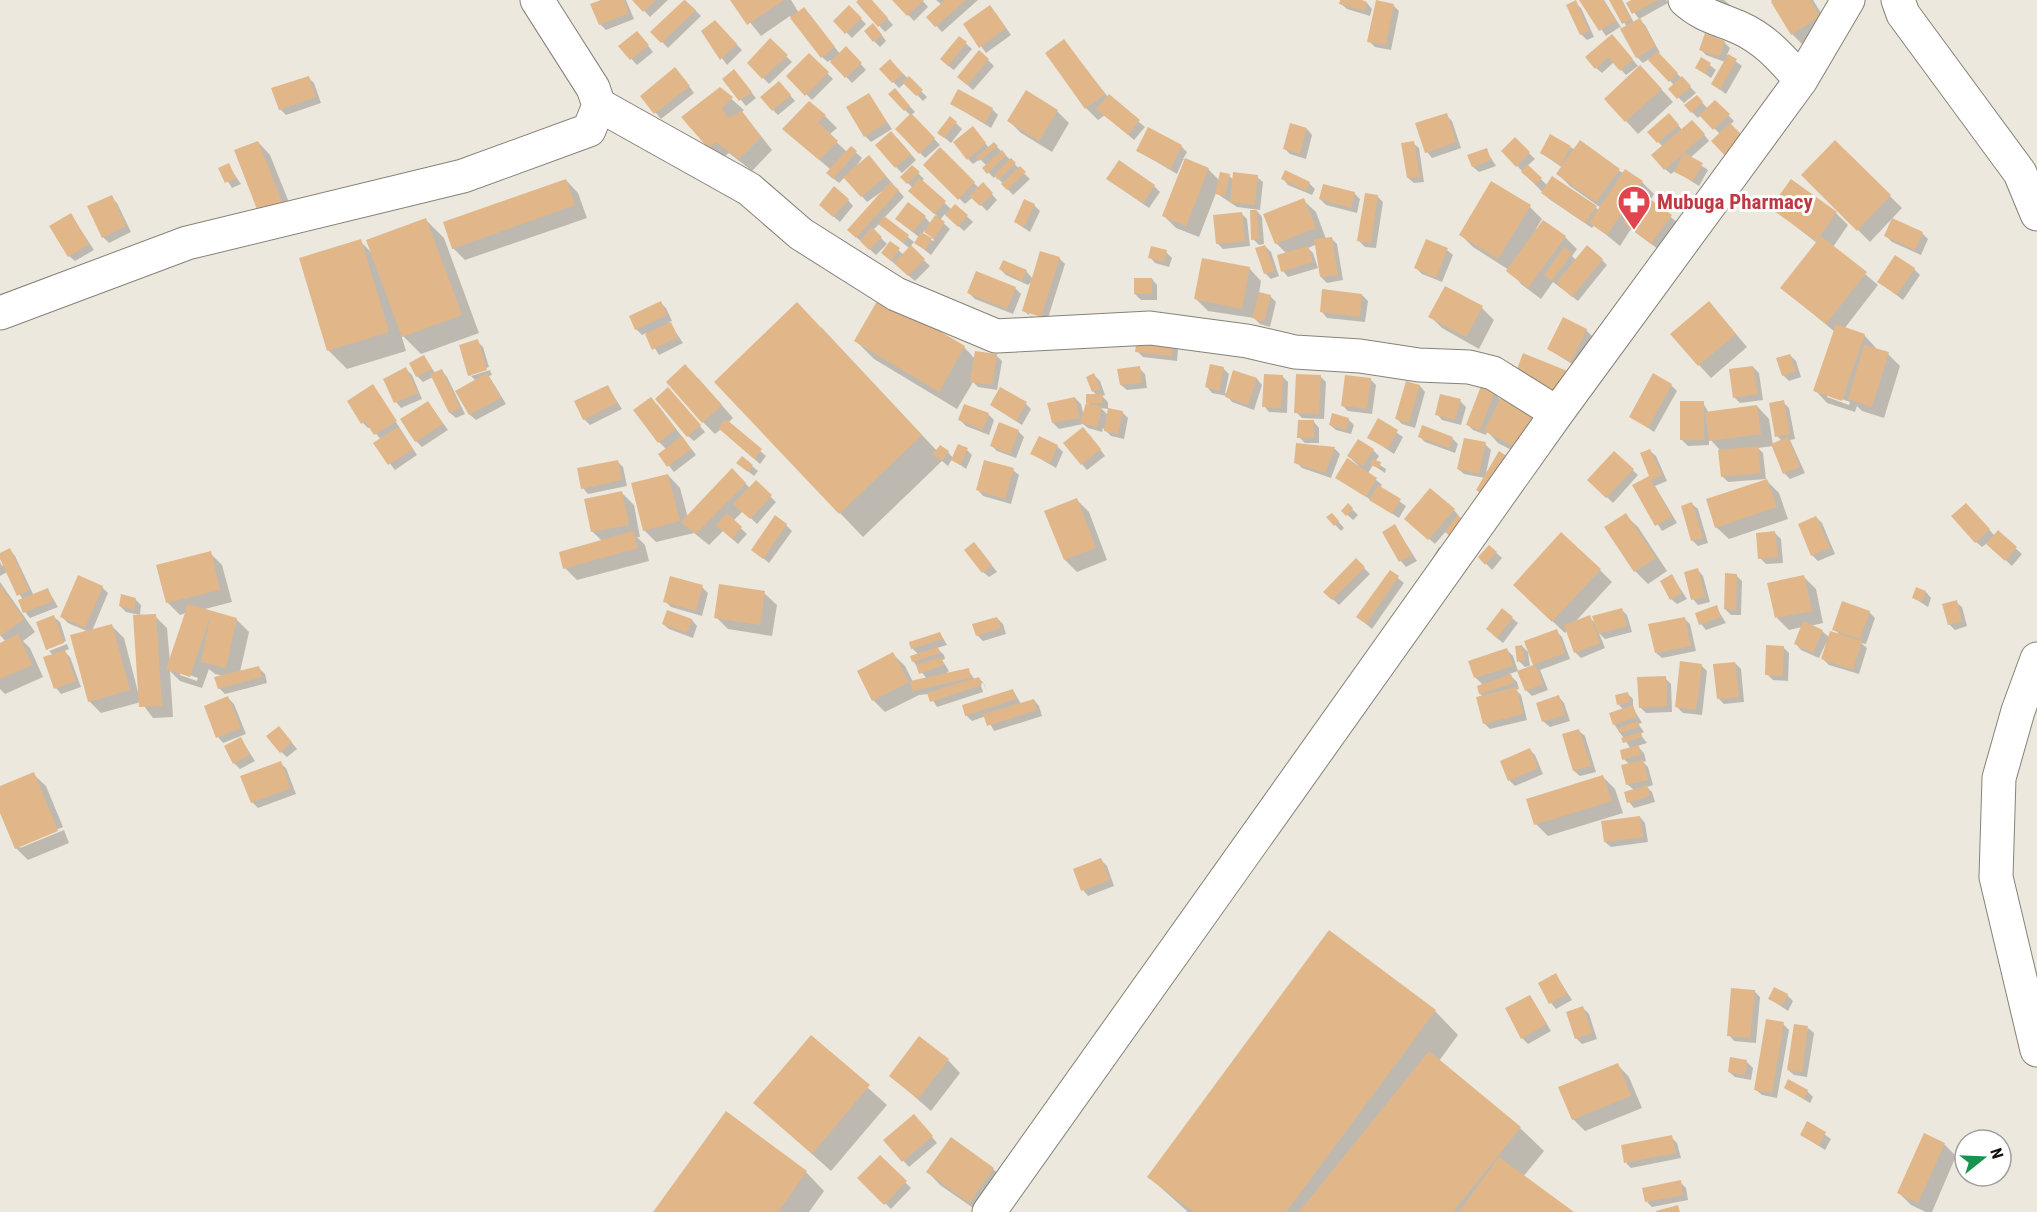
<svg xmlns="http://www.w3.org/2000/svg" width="2037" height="1212" font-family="'Roboto Condensed',sans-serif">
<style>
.shadow{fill:#0003;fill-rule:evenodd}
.building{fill:#e1b78a}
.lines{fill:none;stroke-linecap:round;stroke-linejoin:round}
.minor-casing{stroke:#868278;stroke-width:35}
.minor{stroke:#fff;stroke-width:33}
.labels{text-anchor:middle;stroke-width:6;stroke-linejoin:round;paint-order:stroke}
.health-label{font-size:21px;font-weight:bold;fill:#be3a42;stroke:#fff;text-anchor:start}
</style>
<rect width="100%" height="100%" fill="#ede8dd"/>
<path class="shadow" d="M605 0H626L634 19 606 30 600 24Z
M634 0H668L650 17Z
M685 0 701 16 668 48 652 32Z
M732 0H791L799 13 810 15 840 54 846 48 866 70 852 83 830 60 828 62 822 57 790 16 761 36Z
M861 0H871L893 25 885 32 858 3Z
M894 0H922L928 7 914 21Z
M936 0H978L942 32 928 17 942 5Z
M1342 0 1367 3 1372 9 1370 16 1347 9 1341 4Z
M1581 0H1604L1622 29 1627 27 1610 0H1622L1634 23 1639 20 1645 25 1660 53 1658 54 1696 93 1684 103 1670 89 1675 86 1649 59 1643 63 1637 57 1620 27 1606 36Z
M1634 0H1666L1668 3 1639 19 1628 4Z
M1709 0H1724L1736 10Z
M1771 0H1813L1831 29 1804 46 1792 34Z
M1575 2 1581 8 1594 37 1587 40 1581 34Z
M1393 5 1399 11 1391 50 1375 47 1369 41Z
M849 7 866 24 852 38 835 21Z
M995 12 1011 35 986 53 965 24Z
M715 22 742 50 727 65 703 32Z
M879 31 886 41 880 47 874 41Z
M642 38 653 52 637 65 620 46Z
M960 38 972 49 954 70 947 65Z
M770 40 792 62 769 84 749 63Z
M1064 41 1108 97 1145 127 1134 140 1105 115 1098 120 1086 108Z
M1618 42 1638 66 1626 75 1614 62 1602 73 1596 68Z
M1724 42 1730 48 1727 55 1742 66 1726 94 1712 84 1725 62 1706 55 1700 49Z
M980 52 994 66 973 90 965 83Z
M809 55 833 79 812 100 788 76Z
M1702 59 1716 70 1711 78 1697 68Z
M890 61 927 97 923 101 905 83 899 88 881 69Z
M681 75 694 93 661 119 642 96Z
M308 77 314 83 321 103 286 115 280 109Z
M739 77 756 98 746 106 741 100Z
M1652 79 1673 102 1638 134 1606 99Z
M720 89 744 110 742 112 772 150 752 171 729 153 721 159 709 147Z
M785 89 795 101 778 115 773 110Z
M868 95 892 129 871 142 865 136Z
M900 96 915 112 911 115 940 145 925 158 897 129 911 116 905 110Z
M1697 97 1708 109 1715 102 1734 121 1720 134 1701 115 1698 118 1686 106Z
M952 104 992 109 998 115 991 128Z
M1057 111 1069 123 1052 152 1021 133 1009 121Z
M1446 115 1452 121 1461 148 1432 158 1427 152Z
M825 116 837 128 829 135 847 152 851 148 862 158 855 168 874 162 904 197 884 218 914 242 910 247 930 266 915 281 889 259 890 243 904 255 910 249 880 223 873 230 887 244 876 255 855 236 888 187 867 202 845 177 839 183 834 179 828 173 831 170 784 129Z
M1675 121 1682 130 1698 127 1709 141 1690 158 1708 170 1699 186 1675 171 1671 174 1665 169 1663 147 1649 132Z
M956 123 962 129 951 143 939 133Z
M1307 129 1312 135 1306 159 1290 154 1285 149Z
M978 134 989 148 994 144 1030 179 1013 195 996 176 994 178 984 168 987 166 980 159 973 164 968 159Z
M897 138 916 160 902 173 896 167Z
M1515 139 1535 159 1527 166 1548 186 1594 205 1599 211 1601 208 1570 186 1558 174 1563 168 1541 153 1570 147 1642 182 1654 194 1650 201 1677 222 1658 249 1631 229 1620 246 1594 225 1592 228 1549 199 1522 171 1503 151Z
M258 142 270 155 294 215 272 223Z
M1835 142 1902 208 1870 242 1803 175Z
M1413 143 1419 148 1424 182 1414 183 1408 178Z
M1181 146 1187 152 1183 159 1208 169 1220 181 1229 176 1234 180 1257 177 1263 182 1260 210 1237 207 1216 193 1199 237 1176 228 1164 216 1186 160H1183L1177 174 1138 151Z
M940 149 979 188 983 184 997 200 987 211 973 197 965 204 925 165Z
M1486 150 1496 166 1479 172 1473 167Z
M228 165 241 184 232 188 220 169Z
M912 167 924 179 922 181 952 210 956 206 973 222 964 231 945 214 940 220 950 229 931 255 916 243 919 237 902 224 925 217 931 224 937 216 910 191 913 188 902 177ZM925 230 934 240 933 241 922 234Z
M1283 179 1309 183 1315 189 1312 195 1288 185Z
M566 180 578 193 587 218 465 260 453 248Z
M1114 184 1154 186 1160 192 1149 208Z
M1354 193 1360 199 1357 213 1326 205 1320 199Z
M1377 196 1383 202 1376 248 1365 247 1359 241Z
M111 197 117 203 131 232 109 243 103 237Z
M848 200 853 206 840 222 826 210Z
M1303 200 1316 212 1326 239 1331 238 1337 244 1343 280 1327 283 1321 277 1317 244 1308 248 1313 253 1318 268 1288 277 1283 271 1287 254 1276 243Z
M1034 205 1040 211 1030 232 1015 222Z
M1530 207 1542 219 1536 229 1565 237 1577 249 1572 256 1577 261 1602 260 1607 265 1578 301 1553 282 1541 299 1521 284 1509 270 1473 247 1461 235Z
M1772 208 1836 213 1848 225 1833 247 1878 285 1844 329 1864 335 1876 348 1875 350 1888 354 1900 366 1884 418 1862 411 1857 406 1855 412 1827 403 1815 390 1835 332 1782 288 1817 243ZM1827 394 1850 402 1849 405 1827 397Z
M1257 211 1262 217 1264 244 1259 245 1253 239Z
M1241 213 1247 219 1250 246 1223 249 1217 243Z
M71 215 94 250 75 261 69 256Z
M426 220 444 238 479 333 421 354 401 334 406 351 347 369 329 351 301 259 360 241 373 254Z
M1922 233 1928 239 1921 255 1892 242 1886 236Z
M1265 246 1271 252 1279 276 1271 279 1265 273Z
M1447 250 1453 255 1442 282 1422 274 1416 268Z
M1166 252 1172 258 1169 267 1155 263 1150 257Z
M1059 258 1065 264 1048 318 1029 312V315L1047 322 1030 316 1024 311 1033 280 1028 285 1006 275 1000 269 1004 262 1026 271 1033 279Z
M1249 268 1261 281 1259 293 1270 296 1276 302 1270 327 1260 324 1254 318 1208 311 1196 299Z
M1914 269 1920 275 1903 300 1879 282Z
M1152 279 1157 285V300H1141L1135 294Z
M1015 288 1021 294 1013 314 975 299 969 293Z
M1362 295 1368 301 1365 322 1327 318 1322 312Z
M881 298 964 347 975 359 996 355 1002 361 997 390 978 387 973 382 957 409 874 359 856 341Z
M660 302 666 308 672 321 669 322 683 343 659 355 646 333 642 335 636 329Z
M1482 308 1494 320 1479 349 1442 328 1430 316Z
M1721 316 1747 347 1711 378 1699 365Z
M821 327 937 451 948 452 953 458 967 450 972 455 966 469 952 459 948 466 942 461 863 537 840 513Z
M1586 330 1592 336 1577 367 1548 349Z
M477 341 483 347 489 367 471 373V376L469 375Z
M1173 344 1178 350 1177 361 1143 357 1137 351Z
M1790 355 1796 361 1801 377 1789 381 1783 375Z
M424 357 436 374 442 371 447 377 465 414 456 418 450 413 433 377 423 382 417 376Z
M1753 367 1759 373 1763 400 1740 403 1735 398Z
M1139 368 1145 374 1147 388 1127 390 1121 385Z
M1223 368 1229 374 1225 393 1227 394 1234 372 1257 379 1262 385 1254 410 1232 402 1227 396 1212 393 1207 387Z
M406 369 412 375 422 399 401 408 396 402 385 379Z
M490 370 492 375 489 376 506 404 476 420 470 415 476 381 471 376Z
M1094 375 1100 381 1105 395 1102 396 1108 402V409L1101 408 1108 415 1122 412 1128 418 1124 439 1111 436 1103 428 1102 432 1088 428 1083 424 1059 429 1053 423 1075 398 1081 404 1084 417 1091 406 1087 402 1097 396 1093 391Z
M1282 376 1288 382 1287 413 1269 412 1264 406Z
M1320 376 1326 382 1324 419 1302 418 1296 412Z
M698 378 733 418 728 423 766 456 760 464 721 429 715 434 703 422Z
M1370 379 1376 385 1372 414 1348 411 1342 405Z
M1407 383 1420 386 1425 392 1415 428 1402 424 1397 419Z
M1671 385 1677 391 1654 432 1631 416Z
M373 386 417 455 395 470 375 444 381 440 371 427 368 428 363 423Z
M608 387 622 409 590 425 584 419Z
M1494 393 1502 401 1538 464 1498 443 1487 431 1486 435 1473 430 1468 425Z
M674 395 705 432 694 441 688 436Z
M1460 401 1466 407 1461 425 1442 420 1437 414Z
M428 402 448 430 422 447 416 441Z
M1783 402 1789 408 1795 439 1790 440 1805 473 1790 479 1784 473 1773 446 1758 448 1763 453 1766 479 1728 482 1722 476 1719 449 1709 438V445L1688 446 1682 440 1703 403 1709 413 1757 406 1769 419 1773 445 1782 441 1777 436Z
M657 404 696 455 674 472 669 466 666 449 659 442Z
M1026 404 1031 409 1022 425 991 405Z
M988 414 994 420 989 435 966 426 960 420Z
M1348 419 1354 425 1351 434 1336 430 1330 425Z
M1378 420 1403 437 1394 454 1368 437Z
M1314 422 1319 428V443H1305L1299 437Z
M1018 431 1024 437 1016 458 997 451 992 446Z
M1089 434 1105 456 1087 470 1082 464Z
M1419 436 1452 438 1458 444 1455 453 1425 442Z
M1485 444 1491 450 1485 478 1464 474 1458 469Z
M1297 445 1335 449 1340 454 1331 478 1302 468 1296 462Z
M1057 446 1063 452 1056 468 1032 454Z
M1373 450 1379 456 1375 462 1386 469 1385 473 1373 465 1368 473 1382 485 1380 488 1406 506 1399 518 1337 478 1359 466 1348 456Z
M1650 451 1656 456 1667 481 1655 486 1677 523 1662 531 1634 486 1651 477Z
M1614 453 1638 475 1613 503 1589 480Z
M617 461 623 467 627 486 588 494 583 488Z
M752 466 758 471 754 476 744 468Z
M732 470 750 488 756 482 776 502 757 524 743 511 733 521 747 534 738 544 723 531 709 545 694 533 656 542 644 530 668 475 680 488 688 518Z
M1013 470 1019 475 1011 504 983 496 978 490Z
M1767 481 1779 493 1788 519 1729 539 1716 527Z
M622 493 634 505 640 537H637L645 545 649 561 577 580 565 568 602 541 592 531Z
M1077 500 1089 512 1107 560 1077 572 1065 560Z
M1692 504 1698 509 1708 543 1698 546 1692 540Z
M1348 505 1358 515 1353 520 1343 511Z
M1966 505 1995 536 1998 533 2022 554 2012 566 1987 543 1982 547 1976 542Z
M1454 510 1459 516 1435 544 1412 524Z
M1625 515 1638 527 1667 571 1648 584 1636 572 1606 527Z
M1328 517 1337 520 1344 528 1341 531Z
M1816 517 1822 523 1835 554 1818 561 1812 555Z
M786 525 792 531 769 563 753 550Z
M1395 526 1417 561 1406 567 1401 561Z
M1775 533 1781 539 1783 563 1766 564 1760 558Z
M1439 547 1451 554 1424 572Z
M1490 547 1502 558 1492 570 1480 557Z
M10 550 15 556 34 596 48 590 58 607 30 618 25 612 23 600 7 572 0 576V562L2 566 4 565 0 555Z
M980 550 997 572 989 577 983 572Z
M210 553 222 565 232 602 201 610 237 620 249 632 240 672 259 668 265 674 267 683 225 694 219 688 224 676 215 674 209 669 202 688 180 681 170 671 173 717 153 718 141 702 101 713 89 701V632L68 623 62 617 102 587 108 593 92 631 112 626 124 638 138 692 155 616 167 628 170 662 186 613 180 615 168 603 158 566ZM180 672 198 678 197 681 180 675Z
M1356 560 1370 574 1339 605 1325 592Z
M1600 570 1612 582 1575 622 1589 617 1596 624 1621 609 1627 615 1632 632 1605 639 1599 633 1605 648 1581 658 1575 652 1568 630 1565 633 1527 597Z
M1698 570 1703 576 1710 602 1698 605 1693 599Z
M1390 572 1404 583 1372 629 1358 617Z
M1672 576 1687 599 1677 604 1671 599Z
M1737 576 1742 581 1741 615H1731L1725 609Z
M1804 577 1816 589 1823 623 1810 626 1822 631 1830 638 1841 636 1834 629 1869 612 1875 618 1866 644 1861 643 1867 648 1859 674 1829 665 1823 659 1828 643H1826L1819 658 1801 650 1796 644 1802 627 1789 630 1777 618Z
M0 582 35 632 23 641 30 648 43 677 5 694 0 689V644L6 642 0 635Z
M702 587 708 593 702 616 671 607 665 601Z
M1926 592 1931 598 1928 607 1914 598Z
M764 593 777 605 772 636 728 629 716 617Z
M135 599 141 605 140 615 126 612 120 606Z
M1956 602 1962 607 1967 626 1955 630 1949 624Z
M1716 607 1726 623 1706 630 1701 624Z
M668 612 692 620 697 626 693 638 669 629 663 624Z
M54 617 60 622 66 641 48 648V650L47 649Z
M997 618 1003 624 1006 634 983 641 977 635Z
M1512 618 1518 623 1503 643 1493 635Z
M1684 618 1690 624 1696 651 1662 658 1656 653Z
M1556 631 1562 637 1570 659 1540 670 1548 690 1532 696 1526 690 1535 666 1526 642Z
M940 633 947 645 937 648 944 655 945 659 942 660 949 671 944 675 968 670 975 680 979 678 984 684 987 691 983 683H980L983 692 937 707 929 694 919 695 885 712 873 700 893 654 905 666 913 682 927 679 913 661 919 655 912 648Z
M67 644 69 649 64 651 70 657 81 687 61 694 56 688 53 655 49 651Z
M1522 646 1528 652 1530 666 1525 667 1519 661Z
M1783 647 1789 653 1788 681 1773 680 1767 674Z
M1507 650 1513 656 1518 671 1509 674 1517 682 1519 689 1516 690 1521 695 1527 720 1490 729 1484 723V697L1480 694 1483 685 1475 677Z
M1735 663 1741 669 1744 702 1724 704 1718 698Z
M1701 665 1707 671 1702 715 1683 713 1677 707Z
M1665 678 1671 684 1672 712 1646 713 1640 707Z
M1013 690 1021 704 1034 700 1039 706 1042 716 994 731 986 716 972 721 966 715Z
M1627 693 1633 699V708L1642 723 1638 724 1644 732 1640 734 1647 743 1637 746 1644 753 1646 761 1643 762 1648 767 1653 785 1647 787 1652 792 1655 802 1634 808 1629 802 1634 790 1627 784 1629 764 1624 759 1631 749 1614 724 1624 710 1619 705Z
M1559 697 1564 703 1570 721 1550 727 1544 722 1538 704Z
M228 698 234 704 246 734 223 743 218 737Z
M1579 731 1585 736 1596 772 1580 776 1574 771Z
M284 733 297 749 287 757 281 752Z
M241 739 255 761 240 769 234 763Z
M1530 750 1535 755 1543 774 1515 786 1509 780Z
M280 763 286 768 296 794 258 808 252 802Z
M33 774 46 786 63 827 20 845V848L64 830 69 843 28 860 16 848 0 809V787Z
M1603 777 1615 789 1623 813 1548 836 1536 824Z
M1640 817 1645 823 1648 842 1611 847 1605 842Z
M1101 860 1107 866 1114 886 1088 896 1083 890 1075 870Z
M1556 975 1572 1000 1556 1009 1551 1003Z
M1754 991 1760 997 1756 1043 1734 1041 1729 1035Z
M1787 995 1793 1001 1788 1011 1770 999Z
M1530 996 1551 1031 1528 1044 1522 1038Z
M1583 1008 1589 1014 1597 1039 1582 1044 1576 1038Z
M1435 1011 1458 1035 1439 1061 1520 1128 1544 1151 1523 1177 1571 1212H1188L1149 1177Z
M1783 1024 1789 1030 1777 1098 1762 1095 1756 1090Z
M1808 1028 1814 1033 1807 1077 1794 1075 1788 1070Z
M811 1037 887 1105 831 1171 755 1103Z
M948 1060 960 1073 931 1111 891 1076Z
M1747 1062 1753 1068 1751 1080 1735 1077 1729 1072Z
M1617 1064 1629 1077 1642 1108 1585 1131 1573 1119Z
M1785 1088 1807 1091 1813 1097 1810 1103Z
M726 1114 806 1172 824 1191 809 1212H655Z
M919 1121 937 1143 909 1167 885 1140Z
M1808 1123 1831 1139 1825 1150 1802 1135Z
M1671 1137 1677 1143 1681 1158 1631 1168 1626 1163Z
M1944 1144 1956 1156 1932 1212H1926L1911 1205 1899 1193Z
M880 1157 911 1188 891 1209 859 1178Z
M993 1169 1006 1181 979 1212 940 1185 928 1172Z
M1680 1182 1686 1188 1688 1200 1652 1207 1647 1202Z"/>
<path class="building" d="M601 0H624L629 13 599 25 590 4Z
M632 0H656L643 12Z
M684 0 696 10 661 43 650 32Z
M730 0H784L747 25Z
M858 0H872L888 18 878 27 856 2Z
M892 0H924L907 16Z
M945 0H966L935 27 926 17Z
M1340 0H1362L1367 2 1364 11 1339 4Z
M1376 0 1394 4 1386 45 1367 42Z
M1576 0 1589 31 1580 35 1566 5Z
M1579 0H1603L1616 21 1599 31Z
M1609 0H1621L1631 19 1622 24Z
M1631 0H1658L1632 14 1626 3Z
M1774 0H1810L1820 16 1791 35 1771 2Z
M849 5 862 18 845 34 833 21Z
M990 5 1006 28 979 48 963 24Z
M804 7 835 47 821 58 790 18Z
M1640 18 1656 46 1636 58 1620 29Z
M715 20 737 44 720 60 701 31Z
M873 23 882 35 873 42 864 31Z
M637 31 649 45 630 60 618 46Z
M1705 33 1725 41 1719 57 1699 50Z
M1612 34 1633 59 1620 71 1608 57 1595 69 1585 57Z
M959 36 967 42 948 66 940 59Z
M770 38 788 55 762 79 747 63Z
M1064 39 1105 94 1085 109 1045 53Z
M846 46 862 63 845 78 830 62Z
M979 50 989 59 967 85 957 77Z
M1657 51 1678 73 1669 82 1648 60Z
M809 53 829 72 805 96 786 76Z
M1728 54 1737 59 1720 90 1711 84Z
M1701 57 1711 63 1705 74 1695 68Z
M890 59 903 74 892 83 879 69Z
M1640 65 1662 89 1625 122 1604 99Z
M675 67 690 86 654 114 640 96Z
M734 69 752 92 739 101 722 79Z
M309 76 316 97 279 110 271 88Z
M909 76 923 90 916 96 902 82Z
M1682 76 1691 86 1677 99 1668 89Z
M779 81 791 95 772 111 760 97Z
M720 87 733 97 722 108 728 118 742 111 761 137 739 159 716 142 708 148 681 117Z
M895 88 910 106 904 111 888 94Z
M958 89 993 108 985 123 950 104Z
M1026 90 1058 110 1039 141 1007 121Z
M869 93 887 122 864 137 846 107Z
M1109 94 1140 120 1128 135 1096 109Z
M1697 95 1703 102 1691 113 1684 105Z
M1715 100 1730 114 1713 130 1699 115Z
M809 101 826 115 818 122 838 141 819 160 782 129Z
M911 113 935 138 919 154 895 129Z
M1447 113 1456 142 1425 153 1415 123Z
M1669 113 1679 125 1657 143 1647 132Z
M950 116 957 122 944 138 937 133Z
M1692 120 1705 134 1684 153 1703 163 1693 181 1674 172 1684 153 1664 170 1651 155Z
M1290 123 1307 128 1300 154 1283 149Z
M1730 123 1753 146 1734 165 1711 141Z
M973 126 986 143 967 160 953 142Z
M1148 127 1182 145 1171 169 1136 151Z
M891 131 911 154 895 168 875 145Z
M1550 134 1571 146 1561 165 1540 153Z
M1515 137 1530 152 1516 167 1501 151Z
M1580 140 1620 169 1596 202 1556 174Z
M1835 140 1891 195 1857 231 1801 175Z
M258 141 282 202 258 212 234 150Z
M1414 141 1420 177 1407 178 1401 143Z
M994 142 998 146 979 161 976 157Z
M851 146 857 151 833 179 826 173Z
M940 147 975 182 958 200 923 165Z
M1487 148 1491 160 1472 167 1467 155Z
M1002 150 1006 155 987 174 982 168Z
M869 155 886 176 861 197 843 177Z
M1011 158 1016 163 998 180 994 175Z
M1185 158 1209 168 1186 226 1162 216Z
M1119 160 1155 185 1143 203 1106 179Z
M229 163 236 178 225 183 218 168Z
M1527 164 1542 178 1536 185 1521 172Z
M912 165 920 172 907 184 900 177Z
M1020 166 1026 172 1007 190 1001 184Z
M1625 169 1643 181 1607 235 1589 223Z
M1285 170 1310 182 1306 191 1281 179Z
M1220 172 1230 174 1225 196 1215 194Z
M1233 172 1258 175 1255 205 1230 202Z
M1552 176 1597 206 1585 223 1541 193Z
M920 178 946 201 934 214 908 191Z
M566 179 575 205 452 249 443 222Z
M1791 179 1837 212 1816 241 1770 208Z
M1491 181 1531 205 1498 259 1459 235Z
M890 182 899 190 856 238 847 230Z
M983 182 993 193 980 206 969 196Z
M1323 184 1355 192 1351 208 1319 199Z
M834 186 849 199 833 217 819 205Z
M1365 193 1378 195 1371 243 1357 241Z
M1643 194 1672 215 1651 244 1623 223Z
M112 195 126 226 102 238 87 206Z
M1304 198 1316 228 1275 244 1263 214Z
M1024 199 1035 204 1024 227 1014 222Z
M908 202 926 216 913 232 895 219Z
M955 204 968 215 958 227 945 215Z
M1250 210H1257L1259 239 1251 240Z
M1242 212 1245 241 1216 244 1213 215Z
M71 213 89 244 68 257 49 226Z
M935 215 945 222 934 239 924 232Z
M884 216 909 235 903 243 878 224Z
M426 218 462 315 402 337 366 240Z
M1892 218 1923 232 1915 250 1884 236Z
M1543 220 1566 236 1528 288 1506 271Z
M872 227 882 237 869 250 860 241Z
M921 232 932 238 925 250 914 243Z
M1821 236 1867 272 1826 324 1780 288Z
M1332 237 1338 275 1320 277 1314 239Z
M361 239 389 332 327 351 299 258Z
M1426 239 1448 248 1436 278 1414 268Z
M890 241 900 248 891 261 881 253Z
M911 245 925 259 908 276 894 263Z
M1265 245 1275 271 1264 274 1255 248Z
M1587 245 1603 259 1572 297 1556 283Z
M1151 246 1167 250 1164 262 1148 258Z
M1308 246 1313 262 1281 272 1277 255Z
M1564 247 1572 253 1552 281 1544 275Z
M1040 251 1060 257 1041 317 1022 311Z
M1895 255 1915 268 1897 295 1877 282Z
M1202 258 1250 267 1242 309 1194 299Z
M1003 260 1027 270 1022 281 999 269Z
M976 271 1016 287 1007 309 967 293Z
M1134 278H1152V294H1134Z
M1445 286 1483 306 1466 337 1428 317Z
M1322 289 1362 294 1360 317 1320 312Z
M1259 292 1271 295 1264 322 1252 318Z
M880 296 965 346 939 392 854 341Z
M661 301 667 315 635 330 629 316Z
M1709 301 1736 334 1698 366 1670 334Z
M797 302 922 435 839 514 714 382Z
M1563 317 1587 329 1571 362 1547 349Z
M671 322 678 337 652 350 645 334Z
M1836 324 1865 334 1842 401 1813 391Z
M478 339 487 370 468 376 459 345Z
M1137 339 1173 343 1172 356 1135 352Z
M1864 345 1889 352 1872 407 1848 399Z
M975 351 997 354 992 385 970 382Z
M1523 353 1570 372 1560 399 1513 380Z
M1790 354 1796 371 1782 376 1776 358Z
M424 355 432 369 416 377 409 363Z
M685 364 722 405 702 423 666 382Z
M1210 364 1224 367 1219 391 1205 387Z
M1140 366 1142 383 1120 385 1117 369Z
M1753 366 1758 394 1733 398 1729 369Z
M406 367 418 393 394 403 383 379Z
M442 369 460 408 449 413 430 374Z
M1233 370 1257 378 1248 405 1225 397Z
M487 373 501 398 469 415 455 391Z
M1094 373 1100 389 1092 392 1086 377Z
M1653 373 1672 384 1648 428 1629 417Z
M1264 374 1283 375 1281 408 1262 407Z
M1296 374 1321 375 1319 414 1294 413Z
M1345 375 1371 378 1367 409 1341 406Z
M1406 381 1420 385 1409 423 1395 419Z
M373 384 397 421 374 435 365 421 361 424 347 401Z
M608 385 617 403 583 420 574 401Z
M1481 386 1495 392 1480 430 1466 425Z
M668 387 701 425 687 437 655 399Z
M1000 387 1027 402 1016 421 990 405Z
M1086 394H1103L1102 403H1086Z
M1440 394 1461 399 1455 420 1435 415Z
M1503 394 1545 417 1526 453 1484 431Z
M651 397 676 429 658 443 633 410Z
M1075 397 1080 418 1052 423 1047 403Z
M1784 400 1790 434 1775 437 1769 403Z
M428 401 443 424 415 442 400 419Z
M1680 401H1704V440H1680Z
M1086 403 1102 407 1097 427 1080 423Z
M964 404 989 413 983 430 958 420Z
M1757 405 1761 434 1709 441 1705 412Z
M1108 408 1123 411 1118 434 1104 431Z
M1332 413 1349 418 1346 430 1329 425Z
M1378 418 1398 430 1388 449 1367 438Z
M726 419 762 449 754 459 718 428Z
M1298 420H1314V438H1297Z
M999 422 1019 430 1010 454 990 446Z
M1422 425 1453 437 1449 448 1418 437Z
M398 427 413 449 388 465 373 443Z
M1083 427 1101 449 1081 465 1063 443Z
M682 436 691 449 667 467 658 454Z
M1039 436 1058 445 1050 463 1030 454Z
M1788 437 1800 467 1783 474 1771 444Z
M1464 438 1486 442 1479 474 1457 469Z
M1358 439 1374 449 1363 466 1347 456Z
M1296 443 1335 447 1325 473 1294 463Z
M958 444 968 448 960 465 951 460Z
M940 445 949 451 942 461 933 454Z
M1758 446 1761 473 1721 477 1718 450Z
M1650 449 1662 475 1651 480 1672 517 1655 526 1632 485 1649 476 1640 453Z
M1499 451 1513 460 1490 499 1476 490Z
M1614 451 1634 469 1606 498 1587 480Z
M742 456 753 465 748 472 736 463Z
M1347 458 1377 478 1366 497 1335 478Z
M1372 459 1381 462 1379 468 1370 465Z
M618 460 622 480 581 489 577 468Z
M984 460 1014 468 1005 499 976 490Z
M732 468 746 483 696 534 681 522Z
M668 474 680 521 643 531 631 483Z
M1767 479 1777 507 1715 528 1706 499Z
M756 480 772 495 750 519 733 504Z
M1378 485 1401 499 1392 514 1369 500Z
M1430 488 1455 509 1428 540 1404 519Z
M622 491 629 525 591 532 584 499Z
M1077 498 1096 548 1064 560 1044 511Z
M1692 502 1703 538 1691 541 1681 506Z
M1348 503 1353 508 1346 516 1341 511Z
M1966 503 1990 529 1975 543 1951 516Z
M727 513 742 527 732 539 716 525Z
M1332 513 1339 521 1334 526 1326 517Z
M1626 513 1656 558 1634 572 1604 527Z
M775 515 787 524 763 559 751 550Z
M1457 515 1468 523 1455 540 1445 532Z
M1816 516 1830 548 1811 556 1798 524Z
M1395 524 1412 555 1399 562 1382 532Z
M1998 530 2017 547 2005 561 1986 544Z
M633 531 638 548 563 569 559 552Z
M1775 531 1778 557 1758 559 1756 533Z
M1561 532 1601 569 1552 622 1513 585Z
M974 542 992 565 982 573 964 550Z
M1489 545 1497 552 1485 565 1478 557Z
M10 548 29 590 17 596 0 559V553Z
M211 551 220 590 166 603 156 565Z
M1356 558 1365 567 1332 600 1323 592Z
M1698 568 1705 597 1691 600 1684 572Z
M1390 570 1399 576 1366 624 1356 617Z
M1725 573 1737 574 1736 610 1724 609Z
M1672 574 1682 593 1670 600 1660 581Z
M78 575 103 586 85 628 60 617Z
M1804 575 1812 611 1775 618 1767 583Z
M670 576 703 585 696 611 663 602Z
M719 584 765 591 760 625 714 618Z
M0 585 24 619 0 636Z
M1916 587 1926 591 1922 602 1912 598Z
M48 588 53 601 23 613 18 600Z
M121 594 136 598 134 610 119 606Z
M1957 600 1962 621 1948 625 1942 604Z
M1842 601 1870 611 1860 639 1832 630Z
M188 604 237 618 226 668 201 662 211 614 190 677 166 669Z
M1717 605 1721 617 1699 625 1695 613Z
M1502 608 1513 617 1497 638 1486 629Z
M1622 608 1627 626 1598 634 1592 616Z
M667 610 692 619 687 633 662 624Z
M156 614 162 706 139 707 133 615Z
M54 615 64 643 46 650 36 622Z
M1590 615 1600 643 1574 653 1564 625Z
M997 617 1001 628 976 636 972 624Z
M1685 617 1691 646 1655 653 1648 624Z
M1803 621 1823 630 1813 653 1794 644Z
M112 624 130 690 88 702 70 635Z
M1557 629 1565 653 1535 664 1543 684 1525 691 1517 671 1533 665 1524 641Z
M1830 631 1862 641 1853 670 1821 659Z
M940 632 943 639 911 649 909 642Z
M18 634 32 665 0 679V643Z
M1522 645 1525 660 1517 662 1515 646Z
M1766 645 1784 646 1783 676 1765 675Z
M938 647 940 653 912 662 910 656Z
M1507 648 1513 666 1474 678 1468 661Z
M65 650 76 681 54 689 43 657Z
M893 652 909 682 872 701 857 671Z
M941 657 944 665 919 674 916 665Z
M1680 661 1702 664 1696 710 1675 707Z
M1735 662 1739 697 1717 699 1713 664Z
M259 666 262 677 218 689 214 677Z
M969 668 971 678 912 691 910 681Z
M1511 674 1514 683 1479 694 1477 686Z
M1666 676 1667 706 1639 708 1637 677Z
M979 677 982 685 930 702 927 693Z
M1516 687 1523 714 1483 724 1476 697Z
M1013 689 1016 699 965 716 962 705Z
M1628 692 1630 702 1617 705 1615 695Z
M1559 695 1565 715 1542 722 1536 703Z
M228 696 241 728 216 738 204 706Z
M1034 699 1037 710 987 726 983 714Z
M1633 705 1637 717 1613 725 1609 713Z
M1638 721 1640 727 1619 733 1618 728Z
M279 726 292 742 280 753 266 736Z
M1579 729 1591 766 1573 771 1562 734Z
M1641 732 1642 737 1623 743 1621 738Z
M241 737 250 755 233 764 224 746Z
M1639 745 1641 755 1622 760 1620 750Z
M1530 748 1538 768 1508 781 1500 761Z
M1643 760 1648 780 1626 785 1621 765Z
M281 761 291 788 251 803 240 776Z
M34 772 58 831 15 849 0 813V786Z
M1603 775 1612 801 1534 825 1526 799Z
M1647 785 1650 796 1627 803 1624 792Z
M1640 816 1643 837 1604 842 1601 821Z
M1101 858 1110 880 1081 891 1073 869Z
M1329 930 1436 1010 1286 1212H1194L1147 1177Z
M1556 973 1567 994 1549 1004 1538 983Z
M1774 987 1788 994 1782 1006 1768 999Z
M1731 988 1755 990 1750 1038 1727 1036Z
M1530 995 1547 1024 1521 1039 1505 1008Z
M1583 1006 1592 1033 1575 1039 1566 1012Z
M1766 1019 1784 1022 1772 1093 1754 1090Z
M1794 1024 1808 1026 1802 1072 1787 1070Z
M811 1035 870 1085 812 1154 753 1103Z
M919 1036 949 1059 918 1099 889 1076Z
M1429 1051 1521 1127 1453 1212H1299Z
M1730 1057 1747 1060 1745 1075 1728 1072Z
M1618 1063 1631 1096 1572 1120 1558 1087Z
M1788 1079 1808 1090 1804 1099 1784 1088Z
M726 1111 807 1171 778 1212H653Z
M914 1114 933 1136 902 1162 883 1140Z
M1807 1121 1826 1132 1819 1146 1800 1135Z
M1924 1133 1945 1143 1918 1203 1897 1193Z
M1672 1135 1676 1153 1624 1163 1621 1145Z
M951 1137 994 1168 969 1203 926 1172Z
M880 1155 907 1181 884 1205 857 1178Z
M1499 1157 1574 1212H1459Z
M1681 1180 1683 1195 1645 1202 1642 1188Z
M1678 1205 1680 1212H1656V1211Z"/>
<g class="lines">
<g class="minor-casing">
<path id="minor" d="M1685 0C1702 16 1720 19 1740 28 1765 39 1782 59 1801 80
M1898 0 1903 14 2020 173 2037 214
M599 105 749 189 801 234 896 294 996 336 1150 328 1247 341 1295 352 1360 356 1419 365 1469 367 1493 373 1557 413
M0 313 187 243 463 176 589 130 599 105 593 88 537 0
M2037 659 2018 711 1999 778 1996 877 2037 1050
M989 1212 1557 413 1801 80 1848 0"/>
</g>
<use href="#minor" class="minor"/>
</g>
<defs>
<g id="pharmacy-pin" transform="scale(1.725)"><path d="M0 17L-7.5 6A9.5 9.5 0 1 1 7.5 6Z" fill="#e0444e" stroke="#fff"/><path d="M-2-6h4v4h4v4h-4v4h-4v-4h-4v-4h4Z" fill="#fff"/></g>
</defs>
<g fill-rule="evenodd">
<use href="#pharmacy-pin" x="1634" y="202"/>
</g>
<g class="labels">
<g class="health-label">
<text x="1657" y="209">Mubuga Pharmacy</text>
</g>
</g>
<g transform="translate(1983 1158) rotate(72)"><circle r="28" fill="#ffffff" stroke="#a09f9e" stroke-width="1.5"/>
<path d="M0-4.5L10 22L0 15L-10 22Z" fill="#189350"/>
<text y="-9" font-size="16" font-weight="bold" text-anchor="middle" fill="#12100d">N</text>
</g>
</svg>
